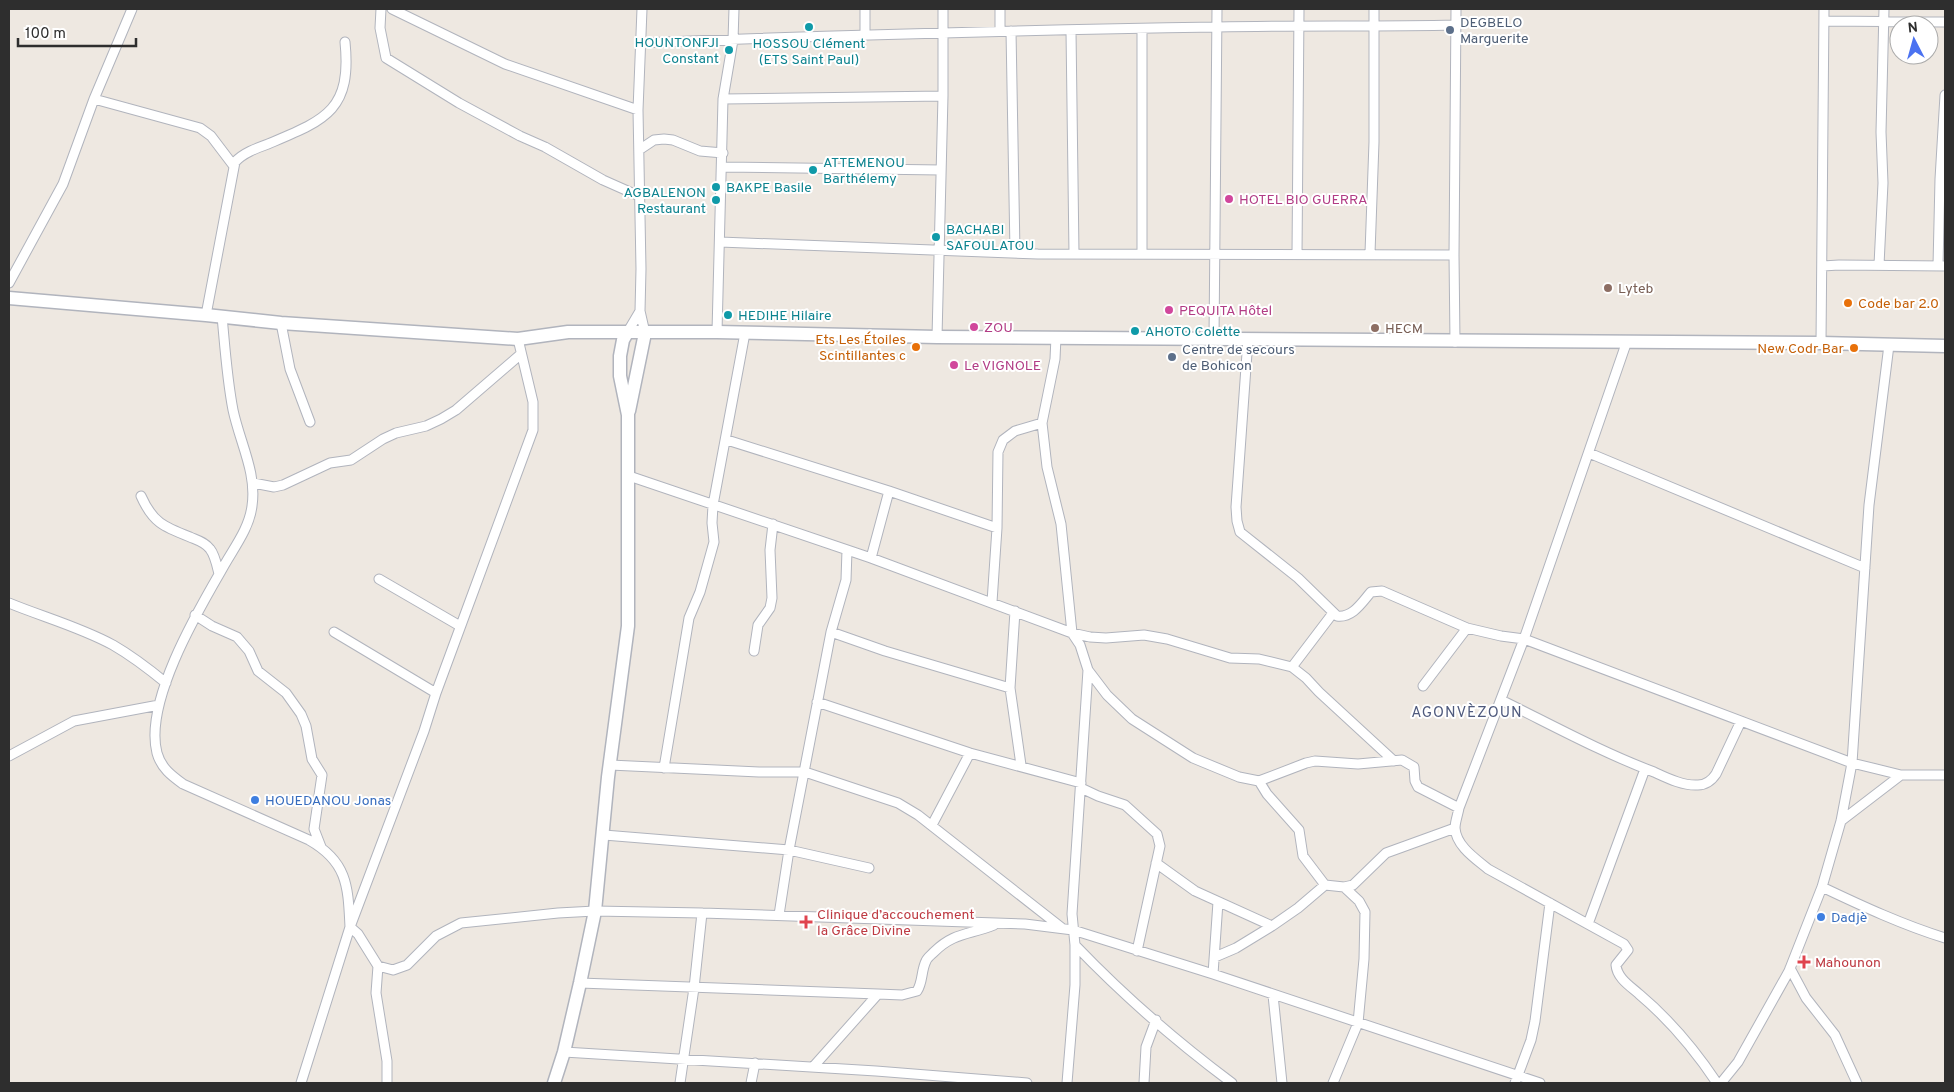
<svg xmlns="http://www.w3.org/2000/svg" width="1954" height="1092" font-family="Overpass,sans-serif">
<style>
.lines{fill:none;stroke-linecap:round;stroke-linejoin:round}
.street-casing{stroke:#b1b4bd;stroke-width:11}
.secondary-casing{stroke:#b1b4bd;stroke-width:15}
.street{stroke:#fff;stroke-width:9}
.secondary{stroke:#fff;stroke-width:12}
.culture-dot{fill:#0f9aa8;stroke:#fff;stroke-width:2}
.service-dot{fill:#5c6f8a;stroke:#fff;stroke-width:2}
.hotel-dot{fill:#d1479c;stroke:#fff;stroke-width:2}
.education-dot{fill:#8d6e63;stroke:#fff;stroke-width:2}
.food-dot{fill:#e8710a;stroke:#fff;stroke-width:2}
.shop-dot{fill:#3f7fe0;stroke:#fff;stroke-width:2}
.health-dot{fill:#e0444e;stroke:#fff;stroke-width:2}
.labels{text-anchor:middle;stroke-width:4;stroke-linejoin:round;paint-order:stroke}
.service-label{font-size:14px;fill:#4e5e75;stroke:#fff;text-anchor:start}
.culture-label{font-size:14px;fill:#0d838f;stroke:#fff;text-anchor:start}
.hotel-label{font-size:14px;fill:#b23c85;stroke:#fff;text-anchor:start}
.education-label{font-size:14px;fill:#785e54;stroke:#fff;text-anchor:start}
.food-label{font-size:14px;fill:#c56008;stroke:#fff;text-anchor:end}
.shop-label{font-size:14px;fill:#366cbe;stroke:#fff;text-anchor:start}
.health-label{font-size:14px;fill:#be3a42;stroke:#fff;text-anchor:start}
.neighbourhood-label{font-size:15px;letter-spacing:1px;fill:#4f5a7d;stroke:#fff}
</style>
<rect width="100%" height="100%" fill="#eee8e1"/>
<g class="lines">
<g class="street-casing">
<path id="street" d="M381 9 380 28 386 58 459 103 520 136 545 147 603 180 639 196
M392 9 505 64 638 110
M642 9 638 110 641 269 640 311 645 333
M1824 21 1945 22
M1000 31V9
M1011 31 1015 252
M1071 31 1074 254
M865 34V9
M641 43C833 35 1026 30 1218 27 1297 25 1376 27 1456 25
M943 96V9
M94 99 200 128 211 136 233 165
M723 99 733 40 734 9
M639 150 654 140 664 139 673 140 700 151 723 153
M723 167 941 170
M720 242 1038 254 1454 255
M1370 253 1374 142V9
M1142 254V29
M1297 254 1299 9
M1879 265 1883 183 1881 132 1884 9
M1823 266 1839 265 1945 266
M1938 266 1940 179 1945 95
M9 283 63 184 94 99 132 9
M206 315 235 162C243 153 257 148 268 144 325 120 352 111 345 42
M222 316C225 348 227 379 233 410 240 443 257 473 252 506 249 530 232 550 221 571 196 614 144 703 157 753 161 768 172 776 183 784L309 840C348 862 348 887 350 927L358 934 378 966 376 993 387 1061V1083
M281 323 290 369 310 422
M717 332 723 99 943 96 937 337
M627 333 640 311
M1056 337 1055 359 1042 423 1047 467 1061 524 1072 633 1080 645 1088 670 1072 914 1075 945V985L1067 1083
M1214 339 1217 9
M1248 339 1236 507 1237 521 1240 532 1298 578 1337 616C1353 618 1362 602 1371 592L1382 591 1467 628 1501 636 1524 639 1459 808C1458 814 1455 822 1455 828 1456 846 1476 859 1488 869L1624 944 1628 950 1616 965C1617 978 1630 986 1639 994 1670 1020 1695 1050 1717 1083
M1627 341 1524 639 1852 763 1901 775H1945
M1455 342 1454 255 1456 9
M1821 343 1824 9
M727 440 889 491 997 528
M1589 453 1865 568
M629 476 871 558 1072 633 1090 637 1106 638 1144 635 1167 639 1230 658 1259 659 1292 667 1306 678 1319 692 1394 761
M253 483 274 487 283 485 330 463 351 460 383 439 396 433 426 426 441 419 456 410 521 354
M141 496C153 523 164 527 190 537 197 540 205 542 210 549 215 555 217 566 219 574
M871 558 889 491
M379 579 460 626
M992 602 997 528 998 452 1003 440 1015 431 1042 423
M9 603C43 617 80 627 113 645 132 656 149 669 166 683
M1015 611 1010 688 1021 765
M195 615 212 626 237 637 249 651 258 671 286 693 301 714 306 726 312 759 322 775 314 829 321 847
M334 632 436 693
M831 632 885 651 1010 688
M754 651 758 625 770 608 772 598 770 550 773 524
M1292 667 1333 613
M1088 670 1107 695 1132 719 1193 758 1239 777 1259 781 1306 763 1315 761 1358 764 1402 760 1414 767 1415 781 1418 787 1459 808
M1423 686 1467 628
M1501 700C1552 725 1601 752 1654 772 1667 778 1683 786 1698 785 1706 785 1712 780 1716 774L1741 721
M817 702 970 753 1081 783
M9 756 74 721 159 705
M610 765 759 772H805L898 803 918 815 1062 928
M664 768 689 618 700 592 714 542 712 523 713 505 745 333
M1259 781 1267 794 1299 830 1303 856 1325 885
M1081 788 1098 796 1125 805 1157 834 1160 846 1137 951
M1841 821 1901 775
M932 825 970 753
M604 835 789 850 869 868
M1156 863 1195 891 1272 926
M1822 887C1862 906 1903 925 1945 938
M779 915 789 850 831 632 846 580 847 550
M1588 924 1645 769
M1075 945C1123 995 1177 1042 1232 1083
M1215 957 1236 948 1272 926 1298 908 1325 885 1344 887 1353 885 1386 853 1455 828
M378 966 393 970 407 965 436 936 461 923 558 913 595 911 702 913 1025 924 1073 930 1213 974 1540 1083
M1790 968 1806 998 1835 1035 1857 1083
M1213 974 1218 902
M580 983 878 994
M1273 995 1282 1083
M564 1052 876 1071 1027 1083
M813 1067 878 994 902 995 917 991C923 982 921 971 926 961 927 958 931 955 934 952 954 932 970 935 994 925
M301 1083 350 927 424 731 436 693 533 430V402L518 339
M680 1083 694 988 702 913
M751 1083 755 1063
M1144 1083 1146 1047 1156 1020
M1333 1083 1358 1023 1364 959 1365 912 1359 901 1344 887
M1515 1083 1531 1040 1535 1021 1550 903
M1721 1083 1738 1062 1789 971 1822 887 1841 821 1852 763 1869 505 1889 345"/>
</g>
<g class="secondary-casing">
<path id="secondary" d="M9 298 206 315 281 323 518 339 568 332H717L937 337 1821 343 1945 346
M629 411 645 333
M554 1083 564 1052 580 983 595 911 608 777 628 626V415L620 376V356L623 340 627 333"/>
</g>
<use href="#street" class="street"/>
<use href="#secondary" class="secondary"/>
</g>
<g class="culture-dot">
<circle cx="809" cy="27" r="5"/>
<circle cx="729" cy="50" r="5"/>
<circle cx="813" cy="170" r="5"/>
<circle cx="716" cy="187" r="5"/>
<circle cx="716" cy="200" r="5"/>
<circle cx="936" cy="237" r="5"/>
<circle cx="728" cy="315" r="5"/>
<circle cx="1135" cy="331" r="5"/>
</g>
<g class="service-dot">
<circle cx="1450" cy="30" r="5"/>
<circle cx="1172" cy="357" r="5"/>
</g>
<g class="hotel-dot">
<circle cx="1229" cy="199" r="5"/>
<circle cx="1169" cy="310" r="5"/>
<circle cx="974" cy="327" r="5"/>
<circle cx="954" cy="365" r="5"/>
</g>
<g class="education-dot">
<circle cx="1608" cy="288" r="5"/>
<circle cx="1375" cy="328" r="5"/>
</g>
<g class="food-dot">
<circle cx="1848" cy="303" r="5"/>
<circle cx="916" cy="347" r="5"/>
<circle cx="1854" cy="348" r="5"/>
</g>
<g class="shop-dot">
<circle cx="255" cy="800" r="5"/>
<circle cx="1821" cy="917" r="5"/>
</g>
<g class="health-dot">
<path d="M803.5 914.5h5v5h5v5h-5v5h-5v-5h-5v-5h5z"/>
<path d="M1801.5 954.5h5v5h5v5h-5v5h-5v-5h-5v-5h5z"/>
</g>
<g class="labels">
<g class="service-label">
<text x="1460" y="27">DEGBELO<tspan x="1460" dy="16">Marguerite</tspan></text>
<text x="1182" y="354">Centre de secours<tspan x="1182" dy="16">de Bohicon</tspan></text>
</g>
<g class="culture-label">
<text x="719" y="47" text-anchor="end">HOUNTONFJI<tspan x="719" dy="16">Constant</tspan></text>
<text x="809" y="48" text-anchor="middle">HOSSOU Clément<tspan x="809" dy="16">(ETS Saint Paul)</tspan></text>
<text x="823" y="167">ATTEMENOU<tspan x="823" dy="16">Barthélemy</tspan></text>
<text x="726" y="192">BAKPE Basile</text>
<text x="706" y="197" text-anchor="end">AGBALENON<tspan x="706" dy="16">Restaurant</tspan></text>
<text x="946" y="234">BACHABI<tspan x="946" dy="16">SAFOULATOU</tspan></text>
<text x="738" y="320">HEDIHE Hilaire</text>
<text x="1145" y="336">AHOTO Colette</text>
</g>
<g class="hotel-label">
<text x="1239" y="204">HOTEL BIO GUERRA</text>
<text x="1179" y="315">PEQUITA Hôtel</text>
<text x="984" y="332">ZOU</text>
<text x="964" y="370">Le VIGNOLE</text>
</g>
<g class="education-label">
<text x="1618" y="293">Lyteb</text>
<text x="1385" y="333">HECM</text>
</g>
<g class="food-label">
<text x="1858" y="308" text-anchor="start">Code bar 2.0</text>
<text x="906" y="344">Ets Les Étoiles<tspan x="906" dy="16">Scintillantes c</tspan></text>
<text x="1844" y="353">New Codr Bar</text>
</g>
<g class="shop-label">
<text x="265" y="805">HOUEDANOU Jonas</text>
<text x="1831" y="922">Dadjè</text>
</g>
<g class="health-label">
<text x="817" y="919">Clinique d’accouchement<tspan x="817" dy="16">la Grâce Divine</tspan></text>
<text x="1815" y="967">Mahounon</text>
</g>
<g class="neighbourhood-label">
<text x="1467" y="717">AGONVÈZOUN</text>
</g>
</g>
<rect width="1954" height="1092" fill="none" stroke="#2e2e2e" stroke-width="20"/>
<g transform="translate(1914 40) rotate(354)"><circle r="24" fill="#ffffff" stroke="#ababab"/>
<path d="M0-4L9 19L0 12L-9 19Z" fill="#4b72f1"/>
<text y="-8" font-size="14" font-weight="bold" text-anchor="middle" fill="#2e2e2e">N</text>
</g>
<path d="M18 38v8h118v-8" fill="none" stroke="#2e2e2e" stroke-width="2.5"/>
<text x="25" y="38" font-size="15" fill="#2e2e2e" stroke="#ffffff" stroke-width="4" paint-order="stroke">100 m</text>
</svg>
